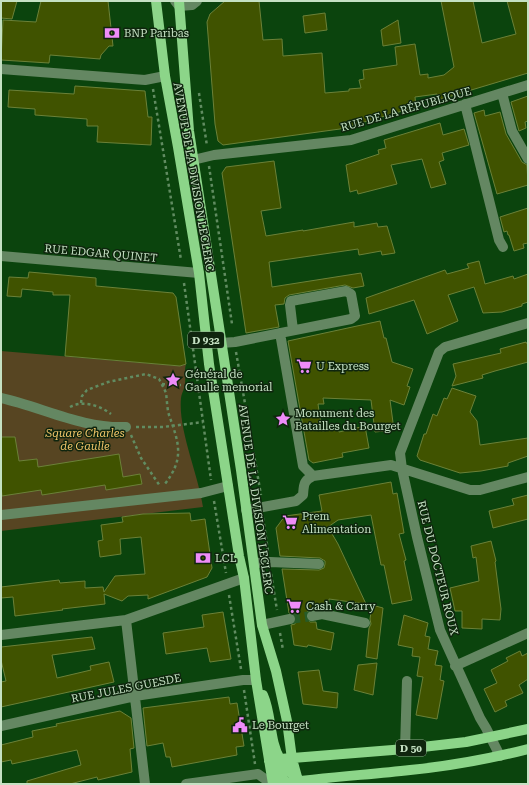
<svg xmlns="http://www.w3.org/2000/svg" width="529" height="785" font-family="'Roboto Serif',serif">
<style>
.green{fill:#574522}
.building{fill:#405300;stroke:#6b8138}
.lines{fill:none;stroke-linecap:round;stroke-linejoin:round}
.minor-tunnel{stroke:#275c28;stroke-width:10;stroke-dasharray:10 5;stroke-linecap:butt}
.path{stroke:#618c61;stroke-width:2.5;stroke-dasharray:3 3;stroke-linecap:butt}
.minor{stroke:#648762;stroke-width:10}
.major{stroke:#8cd589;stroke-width:10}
.labels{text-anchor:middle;stroke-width:3;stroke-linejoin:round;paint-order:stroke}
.shield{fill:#0f250e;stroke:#8ea98d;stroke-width:1}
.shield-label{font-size:10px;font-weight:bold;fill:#c5e1c3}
.poi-label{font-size:11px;fill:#c5e1c3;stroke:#0f250e;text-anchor:start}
.street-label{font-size:11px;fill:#c5e1c3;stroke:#0f250e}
.park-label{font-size:11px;font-style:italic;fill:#f2c56a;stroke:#0f250e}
</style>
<rect width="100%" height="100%" fill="#0b440d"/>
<path class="green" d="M1 351 180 366 186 364C184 371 186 376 185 383 185 388 182 392 181 398 178 430 198 473 203 507L1 531Z"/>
<path class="building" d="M1 1H17L12 19 1 18Z
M41 1H108L113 46H109L101 55 100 59 50 55 49 63 1 60 3 20 36 22Z
M225 1H259L263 40 282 39 283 56 322 53 325 93 349 91V89L361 88 359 80 364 79 363 70 397 65 395 47 415 44 420 75 428 74V78L444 75 454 67 441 1H473L482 43 516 34 507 1H528V73L438 100 437 94 415 97 416 107 340 129 223 145 218 141 215 124 207 22 210 14Z
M325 13 327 30 305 33 303 16Z
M398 20 401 43 383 46 381 30Z
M75 86 145 91 148 117H152L151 145 97 142 98 126H87V119L35 115V109L8 107 9 90 74 94Z
M528 96V121L525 122 526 128 519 131 511 102Z
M484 110 485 116 500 112 506 134 522 162 527 165 528 185 497 194 474 113Z
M440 123 443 135 464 129 469 145 442 153 444 160 439 162 446 184 431 188 422 159 391 165 397 184 358 194 357 190 350 192 346 165 379 154 378 150 386 148 384 140Z
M274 161 281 208 261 211 266 236 303 230V231L354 222V227L377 223 378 227 387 226 395 253 382 255 381 251 359 255 358 249 269 262 272 287 361 273 364 286 353 288 345 285 289 295 285 298 284 304 275 305 279 327 246 333 222 173 226 167Z
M528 208V243L523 244 524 248 514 251 509 235H508L507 231 504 232 500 217Z
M479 261 485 284 513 276 514 279 528 274V302L522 304V306L502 312 483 313 474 287 448 295 458 321 427 334 414 300 369 314 366 298 445 270 447 274 469 268 467 264Z
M29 272 96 278V286L173 293 176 297 186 364 180 366 65 356 70 295H53V292L22 289 21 297 7 296 9 277 28 278Z
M380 321 384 338H386L392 362 413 369 407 386 410 387 404 405 390 400 394 430 375 432 371 400 323 398 324 404H318L322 431 338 429 339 432 365 426 369 448 342 453 343 457 313 463 309 460 288 341Z
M526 342V343H528V362L495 371 482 375 483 378 452 386 456 376 453 364 501 353 500 349Z
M452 388 476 396 470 412 477 421 480 445 528 438V456L508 463V466L481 471 460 473 420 460 417 456 424 434H426L433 414 437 416 444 398 447 399Z
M1 437H15L19 461 37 459 38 467 119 454 123 477 140 474 142 484 106 490 105 485 42 495 41 490 2 496 1 486Z
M391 482 393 494 397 493 404 533 399 534 406 560 404 561 412 600 392 604 384 565H381L371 515 338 520 328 527 338 544 366 604 329 599 328 609 321 608 308 611 306 614V618L310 622H316L317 629 334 633 331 650 308 645 307 647 294 645 291 625 295 624 296 618 295 614 289 613 282 569 319 570 324 568 325 564V561L320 558 280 556 276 528 285 516 322 511 319 495Z
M528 495V519L493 528 489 511 514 505 512 499Z
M190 513 191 521 205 519 212 568 207 577 148 599V595L128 596 122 601 104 594 105 604 62 609 63 610 15 616 13 597 1 598V587L59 580 60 583 85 581V588L103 587 104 592 115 576 145 574 141 537 120 539 121 554 100 557 98 541 103 540 101 525 123 522 122 517 143 514Z
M491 541 496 561 495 562 501 609 500 620 482 619V629L462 628V611H455L450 588 479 581 476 557 473 558 471 546Z
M372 605 383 608 377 659 366 657 369 628 371 624 370 619Z
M223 612 231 659 210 662 207 648 166 654 163 633 204 627 202 615Z
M404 615 428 623 425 636 430 637 428 649 438 651 435 665 442 666 440 680 444 681 437 719 416 715 423 677 417 676 420 657 412 656 413 648 398 645Z
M92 637 95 649 52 655 57 678 91 670 90 666 109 662 114 682 1 707V682L6 681 1 660V647Z
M520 651 522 656 528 653V679L519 685 523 693 505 701 507 706 495 712 484 689 497 683 491 670 508 661 506 658Z
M377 663 373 695 354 690 358 665Z
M319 670 323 691 338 693 337 708 303 704 298 672Z
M229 697 230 704 237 703 244 746 236 747 237 755 172 767 170 757H166L163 743 147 746 143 708Z
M120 711 131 718 134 748 130 749 132 772 98 780 97 777 70 784H27V781L81 765 77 750 12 764 11 760 1 762V745L33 737 32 731 57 726 56 724Z"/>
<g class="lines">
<path class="minor-tunnel" d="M290 619 312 616"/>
<path class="path" d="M153 89 181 260
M199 93 207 146
M209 166 232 324
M184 283 211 480
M236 352 261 495
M162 384 181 385
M81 403 82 396 87 390 108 382 146 374 159 379C161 383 164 388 166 393 167 400 167 408 169 415 179 443 185 459 164 485
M70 407C83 400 99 405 111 414
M136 427H163L203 422
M131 435 141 458 160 486
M214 501 226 573
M263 518 268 551
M271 574 277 610
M229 595 241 669
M280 633 283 650
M244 690 255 764"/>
<path class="minor" d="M175 1 179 6 192 5 197 1
M1 69 145 80 165 76
M502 93 512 131 528 159
M465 104 499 240 503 247
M193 160 214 155 351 140 528 85
M1 256 199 273
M280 333 303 466 313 476
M221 343 235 342 351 319 355 316 351 294 346 291 291 301 290 305 293 330
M1 398C42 407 83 429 126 427
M246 510 296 501 303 495C304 485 303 481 313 476L391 465 470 490H480L528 477
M1 515 201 493 228 486
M254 563 270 562 319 564
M312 616 322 614 365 623
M126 620 145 784
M262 625 290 619
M1 635 126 620 244 578
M455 666 528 633
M1 726 135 696 243 680H256
M405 749 407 681
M500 756 486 728 480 718 440 630 417 537 402 469 400 453 439 352 445 347 528 323
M186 784 258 774 272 784"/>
<path class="major" d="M156 1 165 76 178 147 199 273 209 364 239 556 244 578 256 680 273 784
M179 1 189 131 241 470 262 625 276 671 287 721 292 759 299 784
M263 695C272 715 269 741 280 759 284 766 291 772 296 779
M269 761 280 759 405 749 466 742 528 729
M270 762 287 784
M279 784C323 777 367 775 410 770 450 766 489 759 528 749"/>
</g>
<defs>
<g id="bank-bare" transform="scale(1.2)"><path d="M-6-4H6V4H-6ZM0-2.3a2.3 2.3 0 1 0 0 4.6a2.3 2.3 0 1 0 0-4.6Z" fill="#ee8cf9" stroke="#0f250e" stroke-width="2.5" paint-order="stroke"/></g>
<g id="supermarket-bare" transform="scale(1.2)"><path d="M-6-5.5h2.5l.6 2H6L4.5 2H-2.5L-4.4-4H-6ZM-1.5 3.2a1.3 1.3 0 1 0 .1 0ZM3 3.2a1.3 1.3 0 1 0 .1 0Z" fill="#ee8cf9" stroke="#0f250e" stroke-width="2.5" paint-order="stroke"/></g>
<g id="sight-bare" transform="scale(1.2)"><path d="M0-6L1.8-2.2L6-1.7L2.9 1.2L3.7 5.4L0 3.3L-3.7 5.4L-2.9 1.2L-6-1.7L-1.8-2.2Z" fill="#ee8cf9" stroke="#0f250e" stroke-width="2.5" paint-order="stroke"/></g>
<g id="civic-bare" transform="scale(1.2)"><path d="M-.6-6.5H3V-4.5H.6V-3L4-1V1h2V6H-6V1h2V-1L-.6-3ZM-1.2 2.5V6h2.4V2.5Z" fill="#ee8cf9" stroke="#0f250e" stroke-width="2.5" paint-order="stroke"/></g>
</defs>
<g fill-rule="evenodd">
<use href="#bank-bare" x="112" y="33"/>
<use href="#supermarket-bare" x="304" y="366"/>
<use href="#sight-bare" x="173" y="380"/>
<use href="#sight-bare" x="283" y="419"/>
<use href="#supermarket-bare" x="290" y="522"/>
<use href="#bank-bare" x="203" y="558"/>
<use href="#supermarket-bare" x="294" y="606"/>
<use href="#civic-bare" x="240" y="725"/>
</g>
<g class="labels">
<g class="shield">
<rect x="188" y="332" width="36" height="16" rx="3"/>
<rect x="396" y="740" width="30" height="16" rx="3"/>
</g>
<g class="shield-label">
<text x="206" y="344">D 932</text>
<text x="411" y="752">D 50</text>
</g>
<g class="poi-label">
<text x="124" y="37">BNP Paribas</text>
<text x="316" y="370">U Express</text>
<text x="185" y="378">Général de<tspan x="185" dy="13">Gaulle memorial</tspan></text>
<text x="295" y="417">Monument des<tspan x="295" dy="13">Batailles du Bourget</tspan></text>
<text x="302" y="520">Prem<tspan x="302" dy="13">Alimentation</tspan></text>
<text x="215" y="562">LCL</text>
<text x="306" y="610">Cash &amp; Carry</text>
<text x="252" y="729">Le Bourget</text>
</g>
<g class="street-label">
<text transform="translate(406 109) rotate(-16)" y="4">RUE DE LA RÉPUBLIQUE</text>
<text transform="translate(194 177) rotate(80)" y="4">AVENUE DE LA DIVISION LECLERC</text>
<text transform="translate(101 253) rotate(5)" y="4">RUE EDGAR QUINET</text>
<text transform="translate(256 499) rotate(82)" y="4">AVENUE DE LA DIVISION LECLERC</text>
<text transform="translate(438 568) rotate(76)" y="4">RUE DU DOCTEUR ROUX</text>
<text transform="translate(126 688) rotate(-11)" y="4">RUE JULES GUESDE</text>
</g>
<g class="park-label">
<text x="85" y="437">Square Charles<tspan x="85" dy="13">de Gaulle</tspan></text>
</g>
</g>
<rect width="529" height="785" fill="none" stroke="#c5e1c3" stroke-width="4"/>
</svg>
